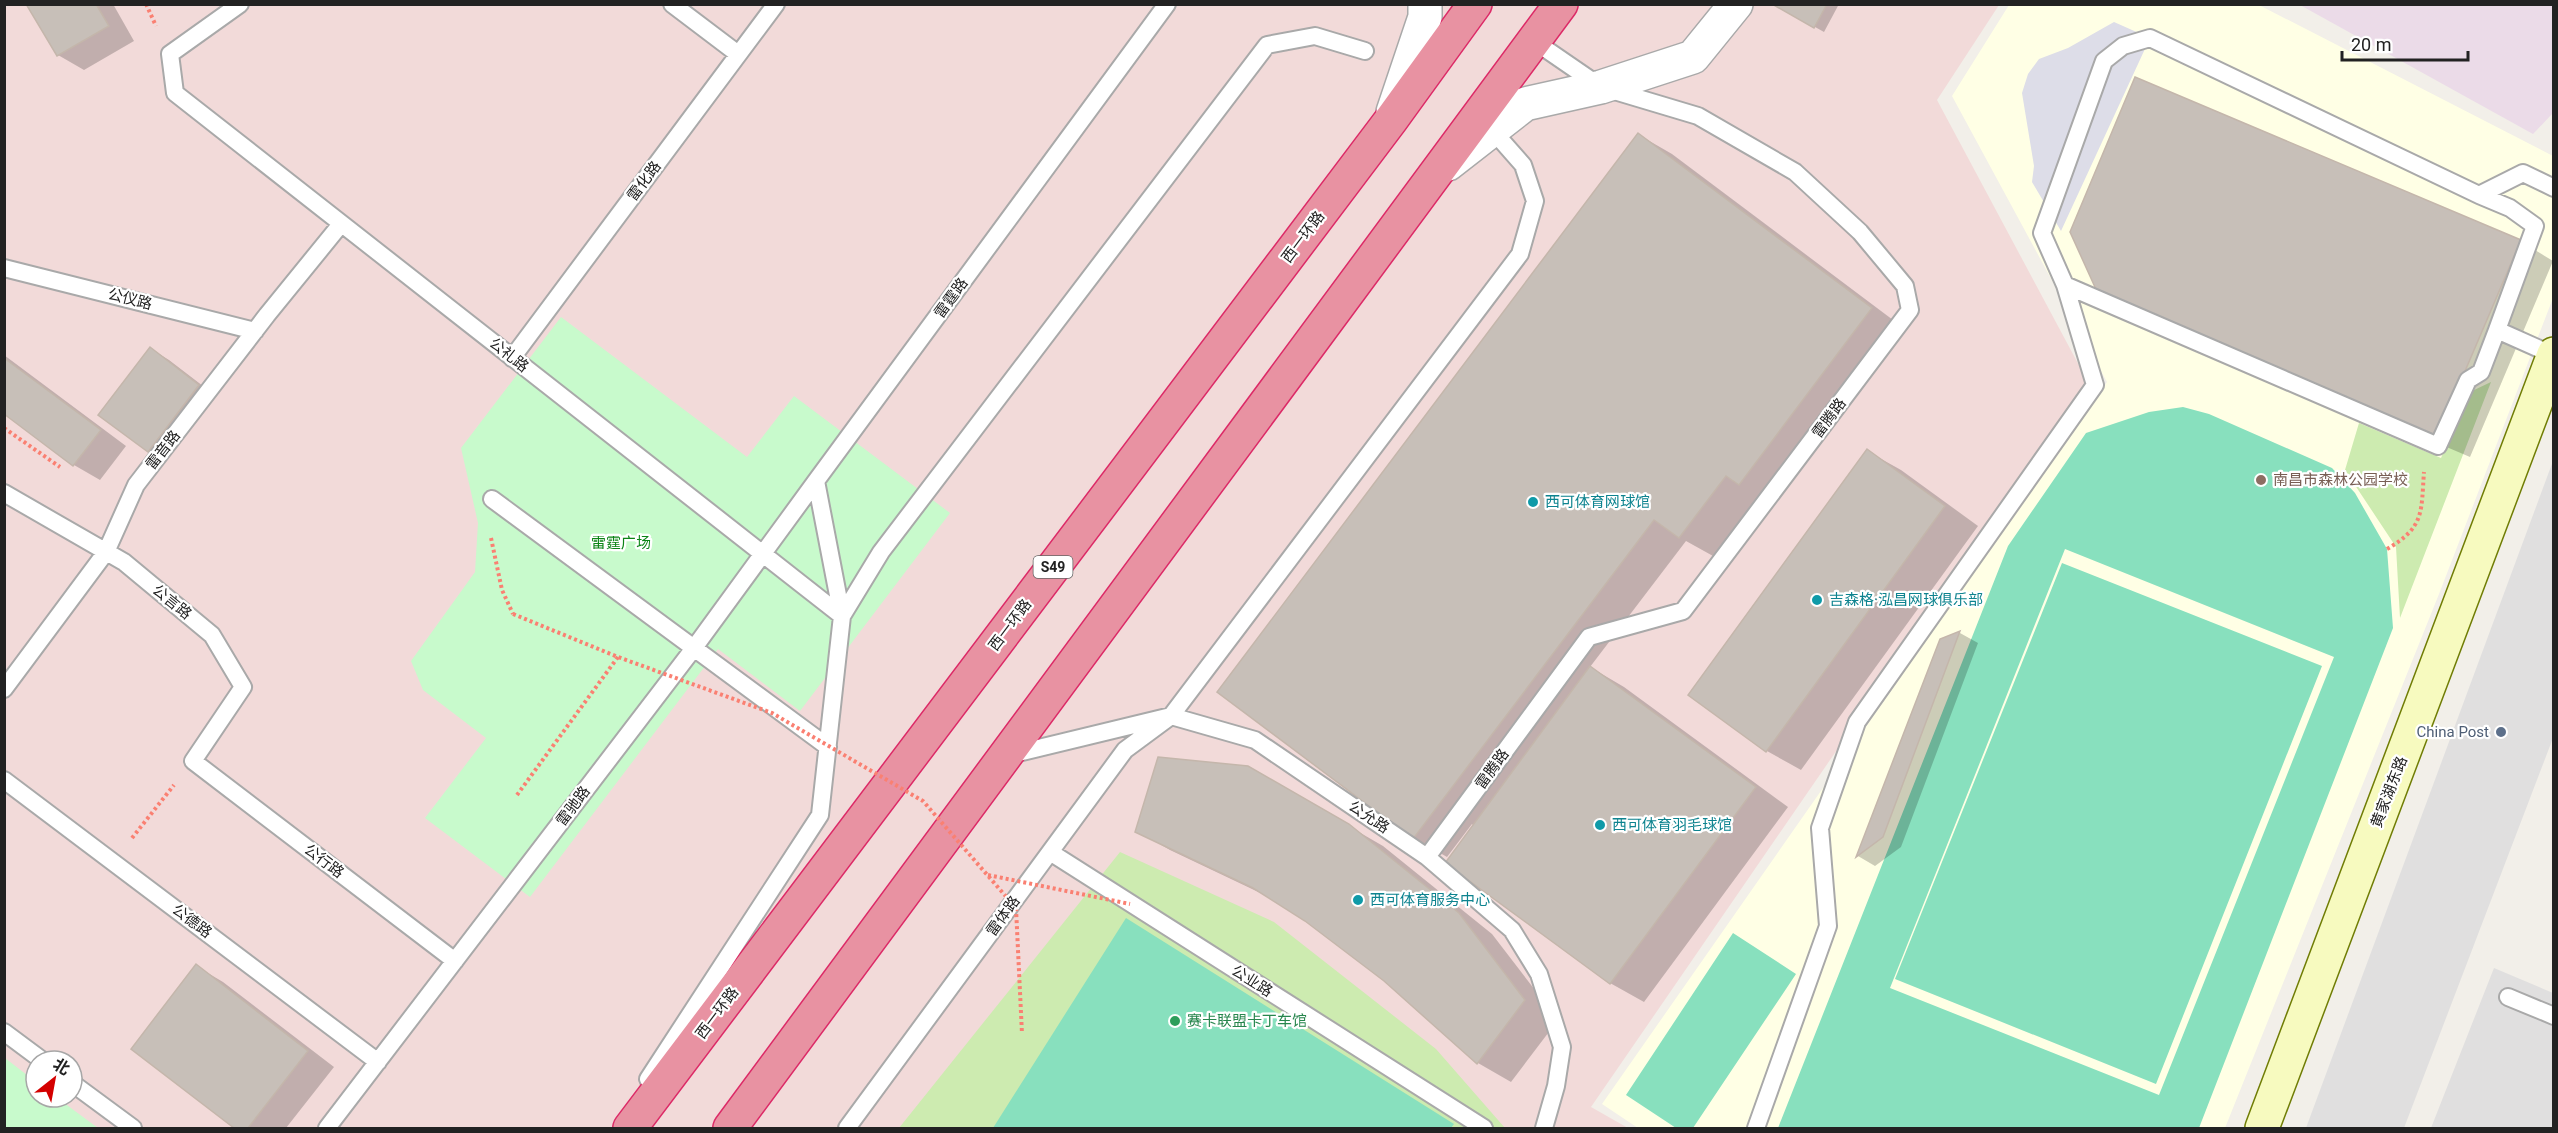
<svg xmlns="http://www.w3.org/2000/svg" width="2558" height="1133" font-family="Roboto,'Noto Sans SC',sans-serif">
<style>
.residential{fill:#e0dfdf}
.commercial{fill:#f2dad9;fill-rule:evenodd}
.industrial{fill:#ebdbe8}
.education{fill:#ffffe5}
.grass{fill:#cdebb0}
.park{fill:#c8facc}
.pitch{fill:#88e0be;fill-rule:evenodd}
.plaza{fill:#dddde8}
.shadow{fill:#0003}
.building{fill:#c7bfb8;stroke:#c4b6ab;stroke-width:1.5}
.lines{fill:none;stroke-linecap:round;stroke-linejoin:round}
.lane-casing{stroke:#a9a9a9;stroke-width:20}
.street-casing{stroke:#a9a9a9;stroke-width:36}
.secondary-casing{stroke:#707d05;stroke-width:36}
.highway-casing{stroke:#dc2a67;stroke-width:36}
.path{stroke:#fa8072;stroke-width:4;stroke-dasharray:3 3;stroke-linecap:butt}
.lane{stroke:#fff;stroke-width:16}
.street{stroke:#fff;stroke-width:33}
.secondary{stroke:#f7fabf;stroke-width:33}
.highway{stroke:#e892a2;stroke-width:33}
.path-bridge{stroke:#fa8072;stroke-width:4;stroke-dasharray:3 3;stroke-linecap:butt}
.education-dot{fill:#8d6e63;stroke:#fff;stroke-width:2}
.culture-dot{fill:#0f9aa8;stroke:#fff;stroke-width:2}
.service-dot{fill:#5c6f8a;stroke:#fff;stroke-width:2}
.leisure-dot{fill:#2e9e5b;stroke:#fff;stroke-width:2}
.labels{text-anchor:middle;stroke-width:4.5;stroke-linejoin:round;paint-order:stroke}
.shield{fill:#fff;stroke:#646464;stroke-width:1.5}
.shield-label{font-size:14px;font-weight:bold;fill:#222}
.street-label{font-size:15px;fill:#222;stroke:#fff}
.education-label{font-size:15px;fill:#785e54;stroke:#fff;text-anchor:start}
.culture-label{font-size:15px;fill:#0d838f;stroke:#fff;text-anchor:start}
.park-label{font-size:15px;fill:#0c8416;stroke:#fff}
.service-label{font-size:15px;fill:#4e5e75;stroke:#fff;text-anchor:end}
.leisure-label{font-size:15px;fill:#27864d;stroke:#fff;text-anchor:start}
</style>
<rect width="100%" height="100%" fill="#f2efe9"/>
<path class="residential" d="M2553 461V738L2404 1128H2306Z
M2494 968 2553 993V1128H2431Z"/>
<path class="commercial" d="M5 5H1999L1937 100 2089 384 1591 1107 1628 1128H5ZM36 1061H72V1097H36Z"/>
<path class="industrial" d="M2300 5H2553V113L2533 134Z"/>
<path class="education" d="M2009 5H2259L2553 156V298L2439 594 2225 1128H1638L1602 1104 2107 382 1952 96Z"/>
<path class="grass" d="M2491 382 2400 618 2396 547 2345 470 2359 423 2441 458 2470 392Z
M1120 852 1274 922 1436 1049 1505 1128H899Z"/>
<path class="park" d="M561 317 747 457 794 396 950 513 800 711 718 649 530 897 425 818 486 738 423 690 411 661 475 572 478 523 461 448Z
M5 1058 36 1082V1097H56L98 1128H5Z"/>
<path class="pitch" d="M2183 407 2209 414 2332 468 2355 493 2387 549 2393 628 2199 1128H1778L2008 546 2086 433 2149 412ZM2065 549 2334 657 2159 1095 1890 988Z
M2062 563 2322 666 2156 1084 1895 979Z
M1126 918 1454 1124 1451 1128H993Z
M1733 933 1796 974 1693 1128H1676L1626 1095Z"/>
<path class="plaza" d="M2114 22 2150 38 2061 231 2032 182 2034 166 2022 93 2028 74 2039 59 2068 48Z"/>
<path class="shadow" d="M28 4H113L134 41 84 70 58 55Z
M1774 4H1839L1824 32Z
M1639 135 1672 154 1905 329 1773 503 1759 495 1713 556 1686 541 1590 667 1624 687 1788 807 1644 1002 1610 983 1472 824 1447 857 1414 838Z
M2520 241 2553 261 2470 457 2135 314Z
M151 349 169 360 216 396 166 461 148 451Z
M4 355 126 446 100 480 74 465 4 413Z
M1867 451 1901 470 1978 526 1801 770 1767 751 1690 695Z
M1960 633 1978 643 1901 847 1875 866 1858 856 1941 640Z
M1248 768 1383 846 1492 934 1558 1020 1511 1082 1478 1063 1385 980 1305 919 1275 900 1170 850 1137 831Z
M196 966 223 982 334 1067 286 1128H236L133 1049Z"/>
<path class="building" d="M26 4H96L109 26 57 56Z
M1772 4H1827L1814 28Z
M2135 77 2521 240 2436 439 2099 296 2070 232Z
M1638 133 1872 308 1739 485 1726 476 1679 538 1654 520 1413 839 1217 692Z
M150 347 199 385 148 452 98 415Z
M4 358 101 430 73 466 4 414Z
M1867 449 1945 506 1766 752 1688 695Z
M1960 631 1883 837 1856 857 1940 639Z
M1590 666 1756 787 1610 984 1445 863Z
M1158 757 1248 766 1349 824 1459 913 1525 1000 1477 1064 1384 981 1305 921 1253 888 1135 832Z
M196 964 308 1051 248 1128H234L131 1049Z"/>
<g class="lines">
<g class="lane-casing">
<path id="lane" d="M240 4 170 54 175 93 842 616
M672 4 738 54
M2479 195 2510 208 2535 226 2497 330 2553 355
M4 268 255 331
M2065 285 2438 446 2468 380 2481 372 2497 330
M512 358 776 4
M4 493 124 562 212 635 243 687 193 761 455 961
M492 499 828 747
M842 616 816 481 1167 4
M4 689 106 552 136 485 267 315 341 224
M1010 755 1171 716 1255 740 1427 857 1512 930 1539 974 1562 1047 1556 1086 1544 1128
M4 780 378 1062
M1050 852 1484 1128
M1427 857 1589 637 1683 611 1910 310 1905 286 1860 232 1795 172 1698 116 1601 87 1534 41
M2508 997 2554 1016
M4 1032 43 1061
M648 1079 820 815 842 616 881 552 1267 45 1315 36 1365 51
M72 1083 133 1128
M327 1128 694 648 816 481
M847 1128 1125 750 1171 716 1520 254 1535 201 1523 165 1501 140
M1756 1128 1828 926 1820 828 1857 722 2095 385 2065 285 2042 233 2104 61 2123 46 2150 38 2479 195 2523 173 2554 188"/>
</g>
<g class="street-casing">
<path id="street" d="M1393 112 1425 17V4
M1448 164 1525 104 1601 87 1693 57 1736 4"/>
</g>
<g class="secondary-casing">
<path id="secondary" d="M2262 1128 2554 354"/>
</g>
<g class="highway-casing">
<path id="highway" d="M630 1128 1391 120 1475 4
M730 1128 1561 4"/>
</g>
<path class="path" d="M146 4 156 26
M4 428 60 467
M491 538 502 590 513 614
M2387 549C2425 527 2421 512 2424 472
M517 795 618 657
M132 838 174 785"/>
<use href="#lane" class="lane"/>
<use href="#street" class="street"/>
<use href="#secondary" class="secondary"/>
<use href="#highway" class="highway"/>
<path class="path-bridge" d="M513 614 618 657 772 713 923 801 1016 908 1022 1034
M988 875 1130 904"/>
</g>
<circle class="education-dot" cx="2261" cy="480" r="6"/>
<g class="culture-dot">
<circle cx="1533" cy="502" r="6"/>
<circle cx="1817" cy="600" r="6"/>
<circle cx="1600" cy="825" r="6"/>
<circle cx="1358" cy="900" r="6"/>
</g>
<circle class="service-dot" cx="2501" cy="732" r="6"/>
<circle class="leisure-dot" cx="1175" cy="1021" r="6"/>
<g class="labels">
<rect class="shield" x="1033.5" y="556" width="39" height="22" rx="4.5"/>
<g class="shield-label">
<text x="1053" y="572">S49</text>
</g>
<g class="street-label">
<text transform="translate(644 181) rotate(-53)" y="5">雷化路</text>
<text transform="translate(1303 237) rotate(-53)" y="5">西一环路</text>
<text transform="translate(951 298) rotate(-54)" y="5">雷霆路</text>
<text transform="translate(130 299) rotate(14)" y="5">公仪路</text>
<text transform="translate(509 355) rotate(38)" y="5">公礼路</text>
<text transform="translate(1829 418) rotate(-53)" y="5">雷腾路</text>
<text transform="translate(163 450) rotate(-52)" y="5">雷音路</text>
<text transform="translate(172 602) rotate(39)" y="5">公言路</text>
<text transform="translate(1010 625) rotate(-53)" y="5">西一环路</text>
<text transform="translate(1492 769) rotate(-54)" y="5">雷腾路</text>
<text transform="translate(2389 792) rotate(-69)" y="5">黄家湖东路</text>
<text transform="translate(573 806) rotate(-53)" y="5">雷驰路</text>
<text transform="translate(1369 817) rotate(34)" y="5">公允路</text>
<text transform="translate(324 861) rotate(37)" y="5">公行路</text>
<text transform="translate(1003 916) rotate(-54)" y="5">雷体路</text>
<text transform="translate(192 921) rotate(37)" y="5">公德路</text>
<text transform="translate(1252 981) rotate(32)" y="5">公业路</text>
<text transform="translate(717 1013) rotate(-53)" y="5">西一环路</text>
</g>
<g class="education-label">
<text x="2273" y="485">南昌市森林公园学校</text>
</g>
<g class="culture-label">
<text x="1545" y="507">西可体育网球馆</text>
<text x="1829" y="605">吉森格·泓昌网球俱乐部</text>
<text x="1612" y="830">西可体育羽毛球馆</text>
<text x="1370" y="905">西可体育服务中心</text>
</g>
<g class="park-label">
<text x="621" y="548">雷霆广场</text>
</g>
<g class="service-label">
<text x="2489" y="737">China Post</text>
</g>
<g class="leisure-label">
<text x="1187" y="1026">赛卡联盟卡丁车馆</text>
</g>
</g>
<rect width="2558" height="1133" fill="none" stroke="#222222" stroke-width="12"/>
<g transform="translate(54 1079) rotate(31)"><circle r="28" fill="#ffffff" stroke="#a7a7a7" stroke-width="1.5"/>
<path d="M0-4.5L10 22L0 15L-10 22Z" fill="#d40000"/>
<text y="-9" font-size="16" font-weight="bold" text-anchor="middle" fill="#222222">北</text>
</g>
<path d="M2342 51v9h126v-9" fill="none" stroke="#222222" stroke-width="3"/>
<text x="2351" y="51" font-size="18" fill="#222222" stroke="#ffffff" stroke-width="4.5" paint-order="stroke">20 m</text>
</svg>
